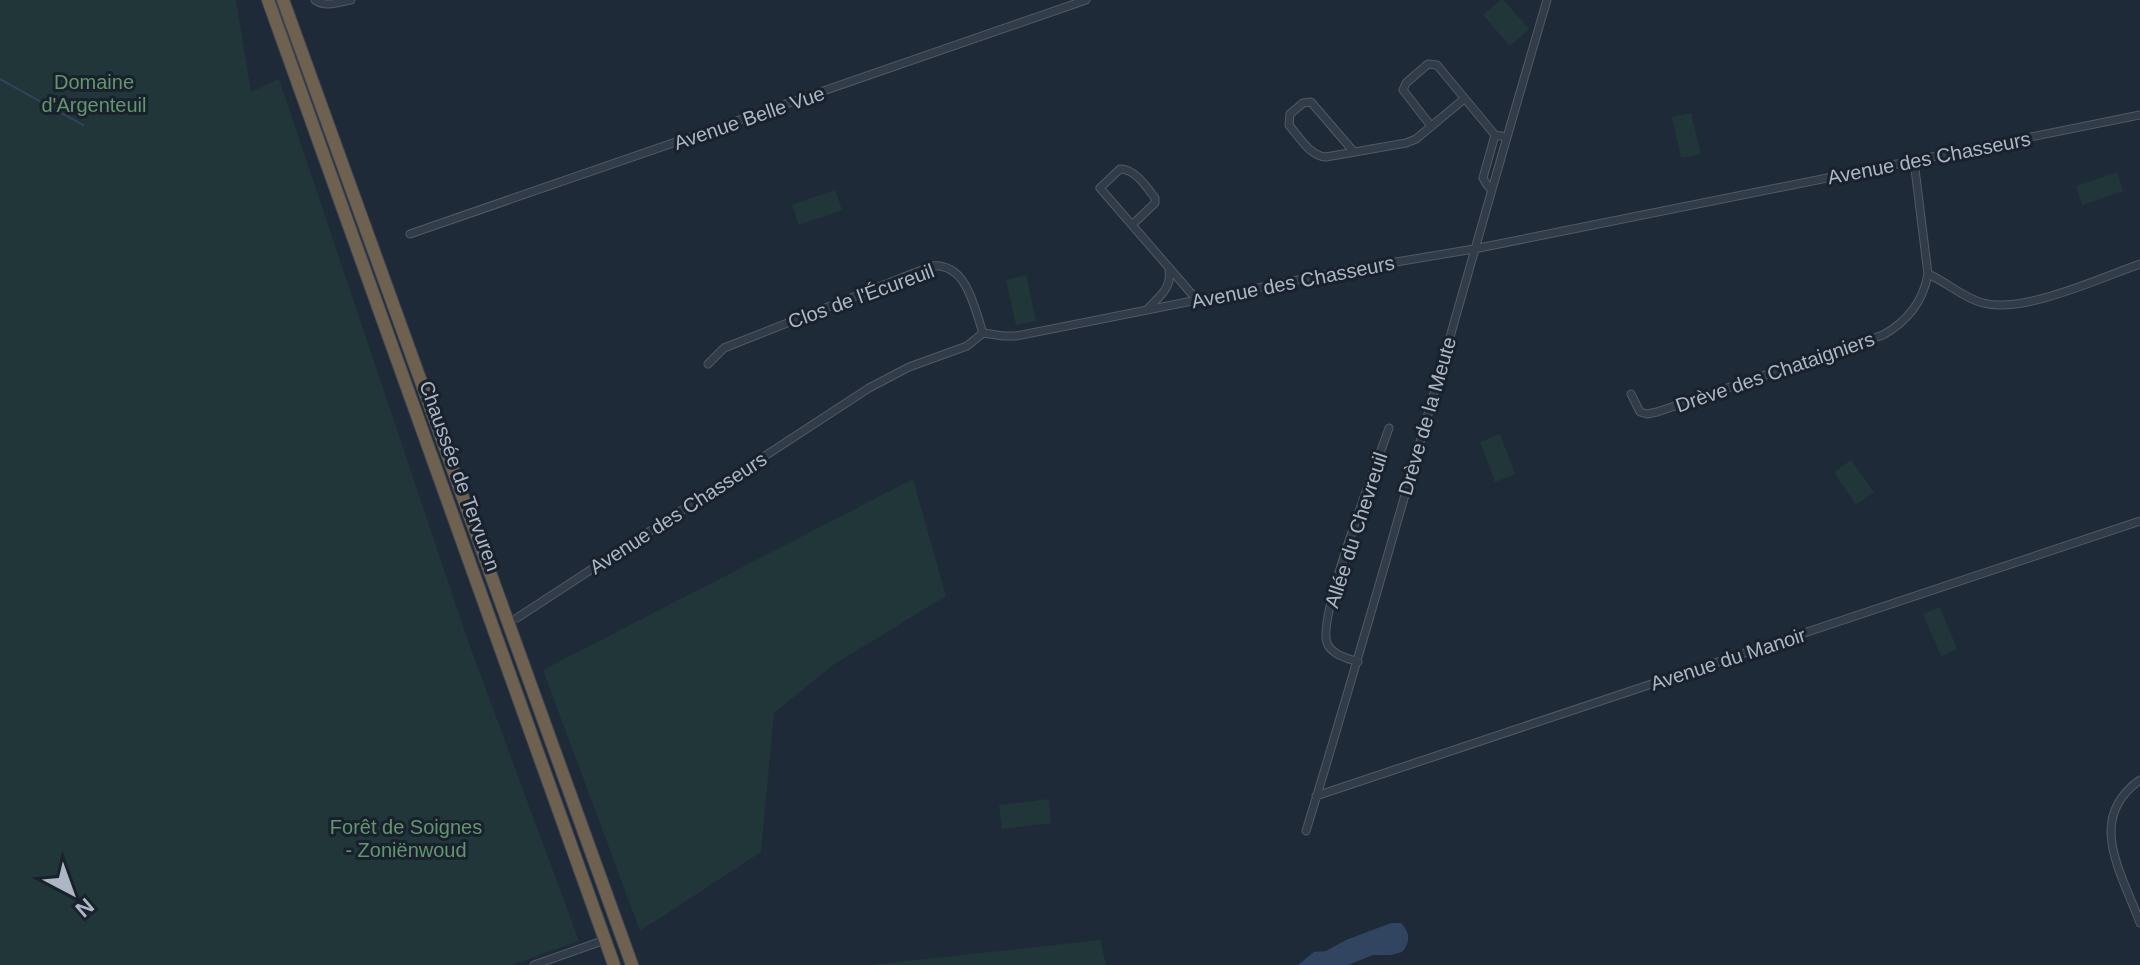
<svg xmlns="http://www.w3.org/2000/svg" width="2140" height="965" font-family="Helvetica,sans-serif">
<style>
.green{fill:#213639}
.water{fill:#314560}
.lines{fill:none;stroke-linecap:round;stroke-linejoin:round}
.stream{stroke:#314560;stroke-width:2}
.street-casing{stroke:#505966;stroke-width:9}
.highway-casing{stroke:#3d4652;stroke-width:14}
.street{stroke:#323c48;stroke-width:7}
.highway{stroke:#6f614f;stroke-width:12}
.labels{text-anchor:middle;stroke-width:6;stroke-linejoin:round;paint-order:stroke}
.park-label{font-size:20px;fill:#63966e;stroke:#18212c}
.street-label{font-size:20px;fill:#acb6c5;stroke:#18212c}
</style>
<rect width="100%" height="100%" fill="#1f2a38"/>
<path class="green" d="M0 0H236L251 92 279 79 468 641 579 941 511 965H0Z
M1500 0H1504L1529 29 1510 46 1483 15Z
M1691 113 1701 154 1681 158 1672 117Z
M2117 172 2123 191 2082 205 2076 186Z
M835 190 842 210 799 225 792 205Z
M1026 275 1036 321 1016 325 1006 280Z
M1500 434 1515 474 1495 482 1480 442Z
M1851 460 1874 492 1856 505 1834 472Z
M913 479 946 596 833 665 774 713 761 852 640 931 543 670Z
M1940 607 1957 649 1941 656 1923 614Z
M1049 799 1051 823 1002 829 999 805Z
M1100 940 1106 965H870Z"/>
<path class="water" d="M1391 923H1401C1410 932 1411 942 1402 952L1391 955H1373L1348 965H1298L1314 952 1326 951 1346 940Z"/>
<g class="lines">
<path class="stream" d="M0 79 83 125"/>
<g class="street-casing">
<path id="street" d="M315 0C326 8 339 2 351 0
M1431 126 1403 90 1406 83 1428 64 1437 65 1495 135 1506 137
M1354 152 1311 102 1303 103 1290 114 1289 125C1299 137 1310 156 1326 157L1406 143 1416 139 1464 99
M1492 190 1487 185 1483 178 1495 135
M1132 225 1155 203V198C1146 186 1135 169 1120 169L1100 188 1197 300
M410 234 1086 0
M1928 274C1947 282 1963 298 1983 303 2023 314 2100 278 2140 264
M1147 310C1158 297 1172 289 1169 271
M708 364 724 348 932 266C967 263 974 307 983 333
M1631 394 1640 412 1647 414 1657 412 1883 335C1908 321 1923 302 1928 274L1914 161
M517 618 869 388 909 367 967 346 983 333 1003 336H1016L1348 270 1474 249 2140 115
M1358 662C1347 658 1332 655 1327 643 1317 616 1377 463 1389 428
M2140 780C2085 819 2122 873 2140 923
M1316 796 2140 521
M1306 831C1391 555 1465 277 1547 0
M534 965 605 940"/>
</g>
<g class="highway-casing">
<path id="highway" d="M268 0 614 965
M283 0 632 965"/>
</g>
<use href="#street" class="street"/>
<use href="#highway" class="highway"/>
</g>
<g class="labels">
<g class="park-label">
<text x="94" y="89">Domaine<tspan x="94" dy="23">d'Argenteuil</tspan></text>
<text x="406" y="834">Forêt de Soignes<tspan x="406" dy="23">- Zoniënwoud</tspan></text>
</g>
<g class="street-label">
<text transform="translate(749 118) rotate(-19)" y="7">Avenue Belle Vue</text>
<text transform="translate(1929 158) rotate(-11)" y="7">Avenue des Chasseurs</text>
<text transform="translate(1293 282) rotate(-11)" y="7">Avenue des Chasseurs</text>
<text transform="translate(861 296) rotate(-20)" y="7">Clos de l'Écureuil</text>
<text transform="translate(1775 372) rotate(-19)" y="7">Drève des Chataigniers</text>
<text transform="translate(1427 416) rotate(-74)" y="7">Drève de la Meute</text>
<text transform="translate(460 476) rotate(70)" y="7">Chaussée de Tervuren</text>
<text transform="translate(678 513) rotate(-33)" y="7">Avenue des Chasseurs</text>
<text transform="translate(1356 530) rotate(-72)" y="7">Allée du Chevreuil</text>
<text transform="translate(1728 659) rotate(-18)" y="7">Avenue du Manoir</text>
</g>
</g>
<g transform="translate(72 893) rotate(139)" stroke="#18212c" stroke-width="6" paint-order="stroke">
<path d="M0-6L14 30L0 20L-14 30Z" fill="#acb6c5"/>
<text y="-12" font-size="22" font-weight="bold" text-anchor="middle" fill="#acb6c5">N</text>
</g>
</svg>
